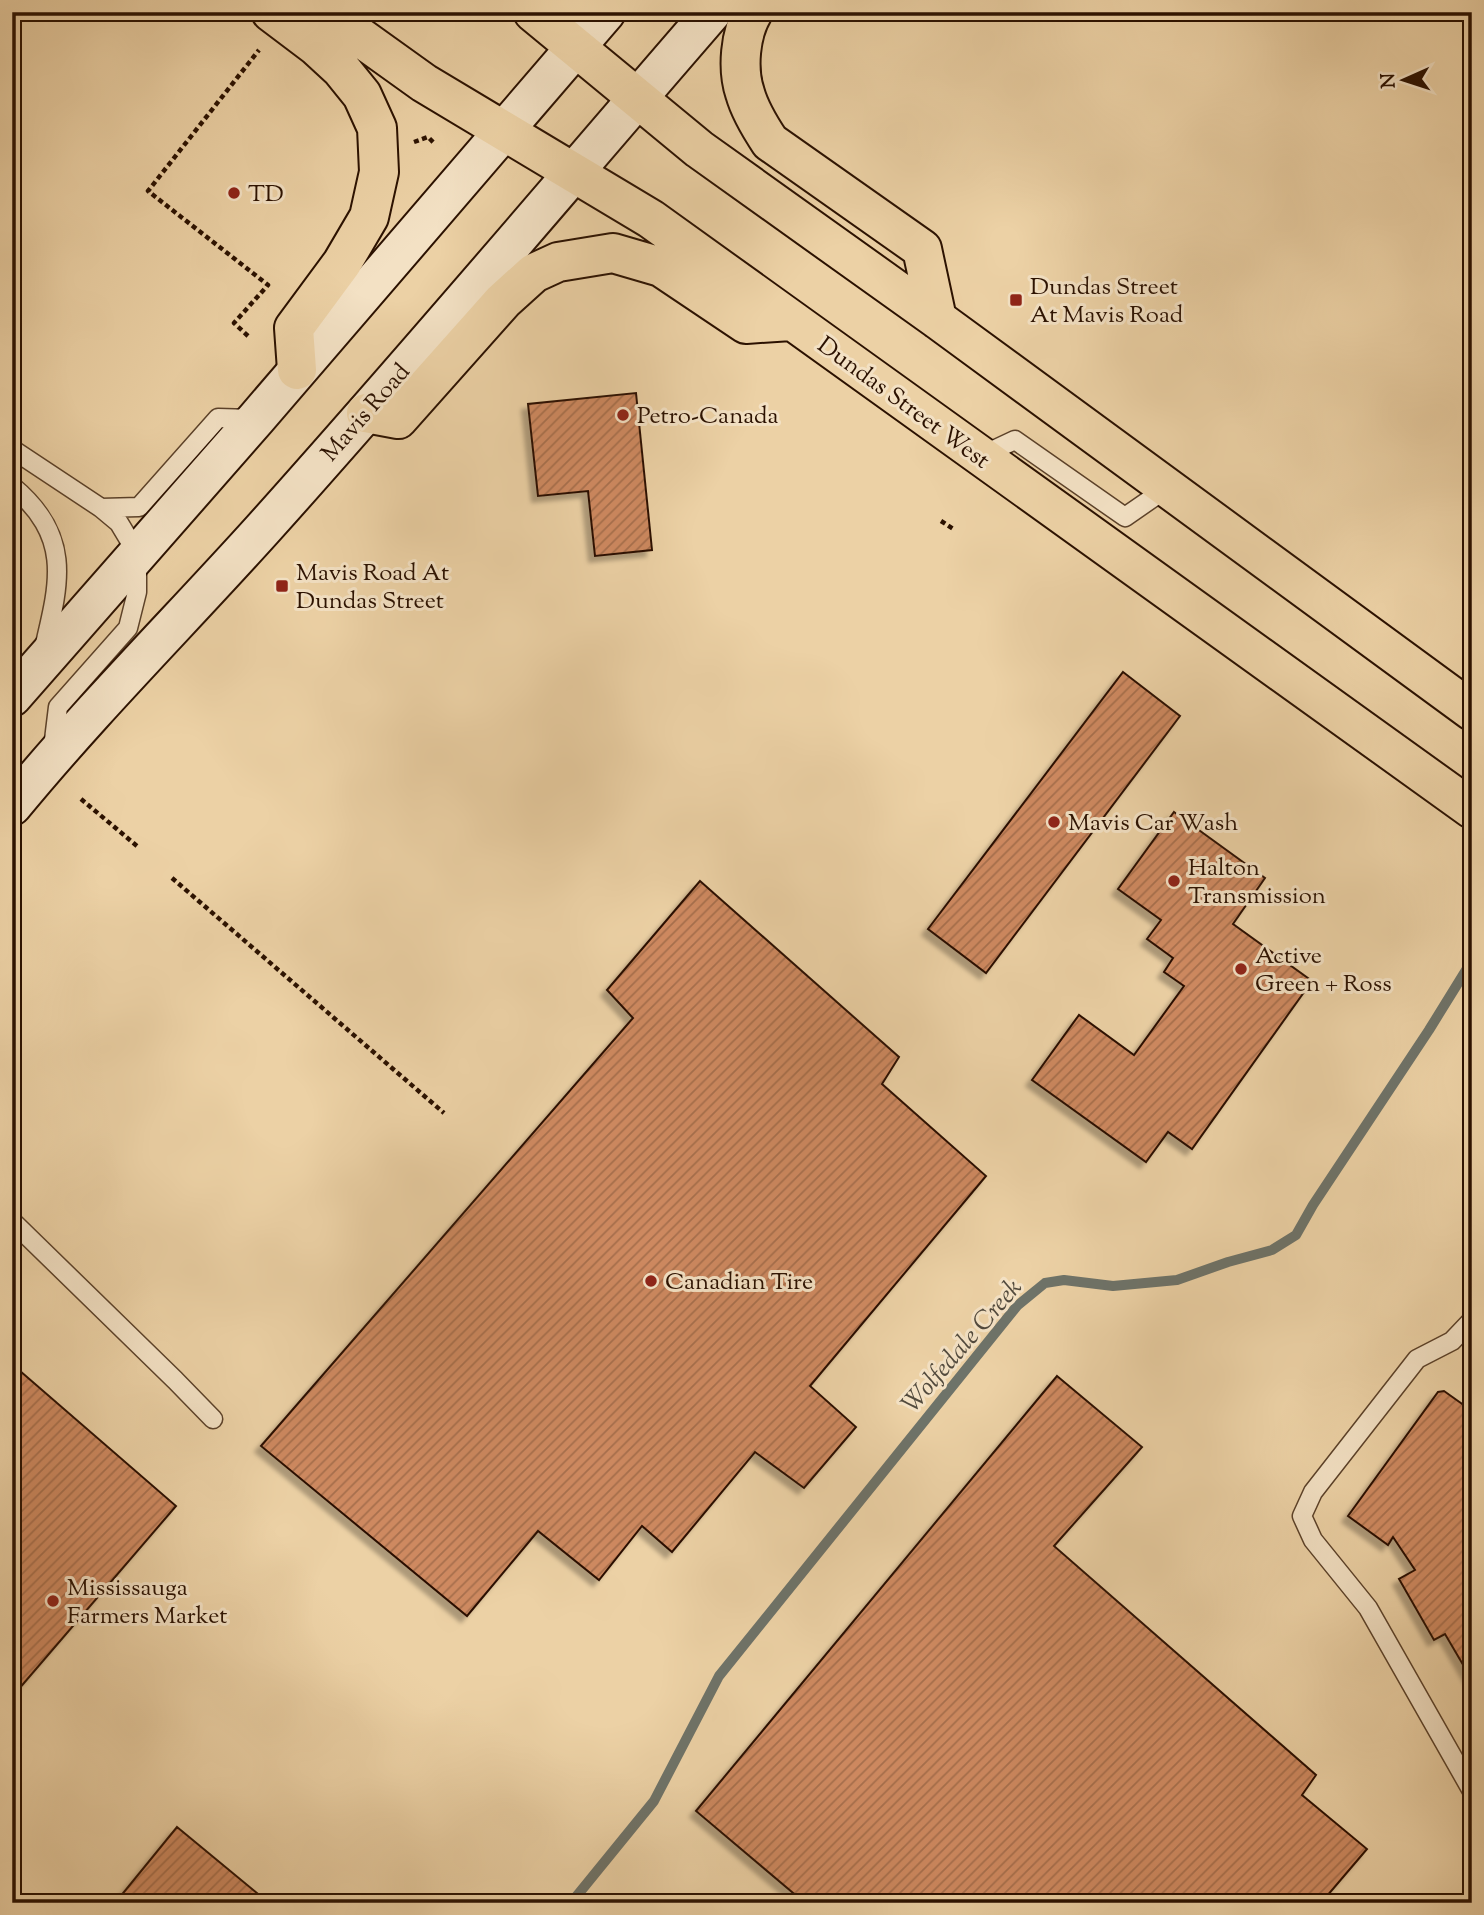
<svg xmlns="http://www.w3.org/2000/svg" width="1484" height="1915" font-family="'Sorts Mill Goudy',serif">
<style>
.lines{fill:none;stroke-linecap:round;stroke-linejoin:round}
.stream{stroke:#6e7369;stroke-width:10}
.building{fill:url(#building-hatch);stroke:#2b1100;stroke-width:2;filter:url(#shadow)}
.lane-casing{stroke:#5b4129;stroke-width:21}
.secondary-casing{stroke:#2b1100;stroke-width:42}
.primary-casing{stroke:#2b1100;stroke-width:42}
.path{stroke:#2b1100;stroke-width:4.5;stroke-dasharray:5 3.5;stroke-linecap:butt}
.lane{stroke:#f3e1c4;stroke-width:18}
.secondary{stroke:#f3e1c4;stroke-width:38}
.primary{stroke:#ecd1a5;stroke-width:38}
.poi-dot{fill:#8f2418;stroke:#f3e1c4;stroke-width:2.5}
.labels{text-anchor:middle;stroke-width:6;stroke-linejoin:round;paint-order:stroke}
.poi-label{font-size:24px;fill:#2b1100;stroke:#f3e1c4;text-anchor:start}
.street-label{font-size:24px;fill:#2b1100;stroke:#f3e1c4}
.water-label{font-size:26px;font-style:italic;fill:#524a3d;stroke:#f3e1c4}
</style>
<defs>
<pattern id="building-hatch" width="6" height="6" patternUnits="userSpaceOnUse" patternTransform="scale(1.75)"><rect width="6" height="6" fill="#ce8960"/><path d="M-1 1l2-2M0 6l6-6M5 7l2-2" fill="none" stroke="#a76f4d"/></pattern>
<filter id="shadow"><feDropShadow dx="-6" dy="6" stdDeviation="2" flood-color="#0004"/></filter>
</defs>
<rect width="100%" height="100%" fill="#ecd1a5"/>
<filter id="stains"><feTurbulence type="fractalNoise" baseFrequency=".00286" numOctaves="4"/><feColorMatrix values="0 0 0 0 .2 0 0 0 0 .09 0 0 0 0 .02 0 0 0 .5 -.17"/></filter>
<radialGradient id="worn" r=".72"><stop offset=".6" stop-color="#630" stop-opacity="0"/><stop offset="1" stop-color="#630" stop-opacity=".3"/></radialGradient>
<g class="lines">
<path class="stream" d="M571 1903 654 1801 719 1676 1017 1306 1045 1283 1064 1280 1113 1286 1177 1280 1228 1262 1272 1250 1296 1235 1313 1205 1429 1030 1468 967"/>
</g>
<path class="building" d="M636 393 652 550 595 556 588 491 538 496 528 404Z
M1123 672 1180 716 986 973 928 929Z
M1174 812 1265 878 1233 924 1312 981 1192 1149 1168 1132 1146 1162 1032 1080 1079 1015 1134 1055 1184 986 1164 972 1173 958 1147 939 1161 920 1118 889Z
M700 881 899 1057 882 1084 986 1176 810 1386 856 1427 804 1488 755 1452 672 1552 642 1526 599 1580 538 1531 467 1616 261 1446 633 1018 607 990Z
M12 1364 176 1506 12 1697Z
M1057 1376 1142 1447 1054 1546 1316 1775 1302 1795 1367 1849 1321 1903H805L696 1811Z
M1444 1391 1472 1411V1680L1445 1634 1434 1640 1399 1579 1415 1570 1393 1537 1388 1545 1348 1516 1438 1392Z
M177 1827 269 1903H115Z"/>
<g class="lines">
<g class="lane-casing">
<path id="lane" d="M12 449 101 508 119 523 137 553V592L128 628 58 707 53 748
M981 456 1015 440 1125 517 1167 488
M12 486C72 536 60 581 44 648
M101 508 139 507 218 418 252 419
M12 1221 175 1380 213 1419
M1472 1320 1452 1341 1417 1359 1313 1492 1302 1516 1313 1540 1368 1608 1472 1791"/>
</g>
<g class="secondary-casing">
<path id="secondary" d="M12 697 256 419 606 12
M12 806C91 710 179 622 262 530 415 360 562 185 712 12"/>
</g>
<g class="primary-casing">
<path id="primary" d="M271 12 316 46 341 69 362 95 377 128 379 172 369 217 342 263 294 328 297 370
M325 12 424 83 651 219 1472 809
M533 12 699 149 937 319 1472 711
M753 12C740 34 737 69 745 93 750 111 760 127 770 142L922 249 937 319
M366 413 398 419 503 301 534 273 558 262 613 253 661 267 746 324 791 321"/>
</g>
<path class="path" d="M414 142 428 137 434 143
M248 336 234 323 268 285 148 191 259 50
M941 521 955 530
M81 799 137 846
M172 878 444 1113"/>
<use href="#lane" class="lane"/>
<use href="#secondary" class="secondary"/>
<use href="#primary" class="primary"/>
</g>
<g class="poi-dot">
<circle cx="234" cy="193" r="7"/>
<rect x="1009" y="293" width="14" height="14" rx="3.5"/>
<circle cx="623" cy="415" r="7"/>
<rect x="275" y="579" width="14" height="14" rx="3.5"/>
<circle cx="1054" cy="822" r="7"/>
<circle cx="1174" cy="881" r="7"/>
<circle cx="1241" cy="969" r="7"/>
<circle cx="651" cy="1281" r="7"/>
<circle cx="53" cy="1601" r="7"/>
</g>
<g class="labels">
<g class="poi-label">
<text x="248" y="201">TD</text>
<text x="1030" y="294">Dundas Street<tspan x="1030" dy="28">At Mavis Road</tspan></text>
<text x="637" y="423">Petro-Canada</text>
<text x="296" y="580">Mavis Road At<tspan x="296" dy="28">Dundas Street</tspan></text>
<text x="1068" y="830">Mavis Car Wash</text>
<text x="1188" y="875">Halton<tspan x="1188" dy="28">Transmission</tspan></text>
<text x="1255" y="963">Active<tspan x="1255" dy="28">Green + Ross</tspan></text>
<text x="665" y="1289">Canadian Tire</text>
<text x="67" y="1595">Mississauga<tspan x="67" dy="28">Farmers Market</tspan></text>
</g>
<g class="street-label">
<text transform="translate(904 402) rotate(36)" y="8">Dundas Street West</text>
<text transform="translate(365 412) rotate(-49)" y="8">Mavis Road</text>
</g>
<g class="water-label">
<text transform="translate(961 1345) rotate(-49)" y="9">Wolfedale Creek</text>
</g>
</g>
<rect width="1484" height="1915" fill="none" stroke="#ecd1a5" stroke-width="42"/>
<rect x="14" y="14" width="1456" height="1887" fill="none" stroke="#2b1100" stroke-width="3.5"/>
<rect x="21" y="21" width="1442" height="1873" fill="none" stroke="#2b1100" stroke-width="2"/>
<g transform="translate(1404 80) rotate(267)" stroke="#f3e1c4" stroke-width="5" paint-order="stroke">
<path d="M0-5L12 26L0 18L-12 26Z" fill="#2b1100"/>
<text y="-10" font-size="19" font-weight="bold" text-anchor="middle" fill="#2b1100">N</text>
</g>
<rect width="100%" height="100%" filter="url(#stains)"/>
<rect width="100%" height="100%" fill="url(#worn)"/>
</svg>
